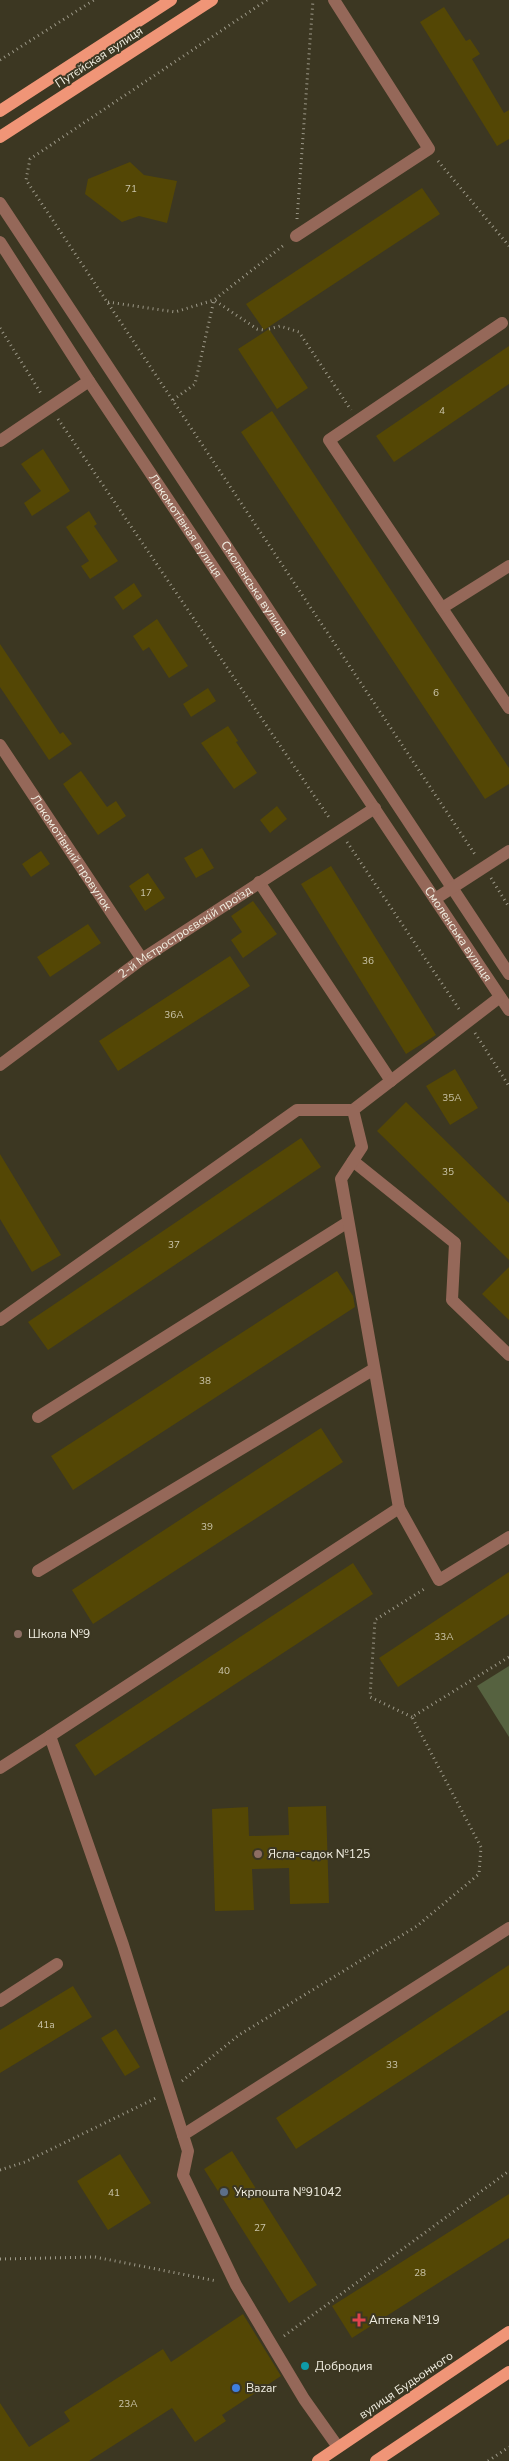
<svg xmlns="http://www.w3.org/2000/svg" width="509" height="2461" font-family="'Nunito Sans',sans-serif">
<style>
.green{fill:#566240}
.building{fill:#544705}
.lines{fill:none;stroke-linecap:round;stroke-linejoin:round}
.path{stroke:#9e9a8a;stroke-width:3;stroke-dasharray:1 4;stroke-linecap:butt}
.minor{stroke:#956859;stroke-width:12}
.major{stroke:#f09577;stroke-width:12}
.education-dot{fill:#8d6e63;stroke:#3c3722;stroke-width:2}
.service-dot{fill:#5c6f8a;stroke:#3c3722;stroke-width:2}
.health-dot{fill:#e0444e;stroke:#3c3722;stroke-width:2}
.culture-dot{fill:#0f9aa8;stroke:#3c3722;stroke-width:2}
.shop-dot{fill:#3f7fe0;stroke:#3c3722;stroke-width:2}
.labels{text-anchor:middle;stroke-width:4;stroke-linejoin:round;paint-order:stroke}
.number-label{font-size:10px;fill:#cac4aa}
.street-label{font-size:12px;fill:#f1eee1;stroke:#3c3722}
.poi-label{font-size:12px;fill:#f1eee1;stroke:#3c3722;text-anchor:start}
</style>
<rect width="100%" height="100%" fill="#3c3722"/>
<path class="green" d="M509 1666V1737L477 1686Z"/>
<path class="building" d="M444 7 466 41 470 39 480 54 472 59 504 113 509 110V139L497 146 420 22Z
M130 162 144 175 177 181 167 223 139 216 122 222 85 194 88 179Z
M422 188 440 214 264 330 246 304Z
M269 329 308 388 277 409 238 349Z
M509 346V384L394 462 376 436Z
M272 411 509 768V784L485 799 241 432Z
M43 449 70 491 32 516 24 503 41 491 21 464Z
M89 511 97 524 94 526 118 561 90 579 81 566 89 561 66 527Z
M134 583 142 596 123 610 114 597Z
M157 619 188 666 169 678 149 647 143 651 133 636Z
M0 644 60 734 63 732 72 744 49 760 0 687Z
M208 688 216 701 191 717 183 704Z
M228 726 238 741 236 742 257 773 234 789 201 743Z
M81 771 107 807 116 801 126 816 98 835 63 784Z
M277 806 287 819 270 833 260 820Z
M202 848 214 868 196 878 184 858Z
M41 851 50 864 31 877 22 864Z
M331 866 436 1035 406 1054 301 884Z
M148 873 165 898 145 911 129 886Z
M253 901 277 934 243 958 231 940 242 932 231 916Z
M88 924 101 943 50 977 37 957Z
M230 956 250 986 118 1071 99 1041Z
M455 1069 478 1108 450 1125 426 1086Z
M406 1102 509 1203V1260L377 1131Z
M301 1138 321 1167 48 1350 28 1322Z
M0 1154 61 1255 32 1272 0 1219Z
M509 1267V1320L482 1294Z
M337 1271 353 1296 355 1307 73 1490 51 1456Z
M321 1428 343 1462 93 1624 72 1590Z
M353 1563 373 1594 95 1776 75 1745Z
M509 1572V1614L398 1687 379 1658Z
M326 1806 329 1903 290 1904 289 1868 252 1869 254 1910 215 1911 212 1809 248 1807 249 1836 289 1835 288 1807Z
M509 1965V2010L296 2149 276 2118Z
M73 1986 92 2017 0 2073V2030Z
M116 2029 140 2067 125 2076 101 2038Z
M232 2151 317 2285 289 2303 204 2169Z
M120 2154 151 2203 108 2230 77 2181Z
M509 2194V2238L352 2338 332 2306Z
M243 2314 281 2376 222 2415 226 2421 195 2442 172 2408 89 2461H0V2403L29 2447 70 2421 64 2412 163 2349 171 2362Z"/>
<g class="lines">
<path class="path" d="M267 0 30 159 26 180 476 856
M0 60 94 0
M438 161 509 246
M297 219 313 0
M108 302 175 312 214 300 284 245
M0 328 42 395
M269 329 280 326 299 332 351 410
M173 400 195 384 214 300 257 329 264 330
M58 419 330 819
M347 842 459 1009
M491 878 509 907
M475 1033 509 1086
M412 1717 370 1697 375 1620 426 1588
M182 2081 239 2035 417 1926 479 1874 481 1847 412 1717 509 1657
M0 2170 25 2162 156 2098
M0 2259 95 2257 217 2281
M284 2336 509 2171
M488 2461 509 2447"/>
<g class="minor">
<path id="s1" d="M0 203 509 974"/>
<path d="M296 236 429 149 334 0"/>
<path id="s2" d="M0 242 89 381 509 1010"/>
<path d="M502 323 329 440 509 708"/>
<path d="M0 441 89 381"/>
<path d="M442 608 509 566"/>
<path id="s3" d="M0 745 142 959"/>
<path d="M259 882 391 1081"/>
<path d="M435 899 509 851"/>
<path id="s4" d="M0 1065 142 959 375 808"/>
<path d="M353 1161 455 1243 452 1300 509 1355"/>
<path d="M0 1320 297 1110H353L500 997"/>
<path d="M38 1417 348 1222"/>
<path d="M399 1508 439 1580 509 1537"/>
<path d="M38 1571 374 1369"/>
<path d="M0 1768 50 1736"/>
<path d="M0 2001 57 1964"/>
<path d="M183 2135 509 1928"/>
<path d="M338 2447 304 2399 236 2285 183 2175 188 2151 123 1945 50 1736 399 1508 341 1179 362 1147 353 1110"/>
</g>
<path class="major" d="M0 111 171 0
M0 137 212 0
M318 2461 509 2332
M376 2461 509 2372"/>
</g>
<g class="education-dot">
<circle cx="18" cy="1634" r="5"/>
<circle cx="258" cy="1854" r="5"/>
</g>
<circle class="service-dot" cx="224" cy="2192" r="5"/>
<path class="health-dot" d="M356.5 2312.5h5v5h5v5h-5v5h-5v-5h-5v-5h5z"/>
<circle class="culture-dot" cx="305" cy="2366" r="5"/>
<circle class="shop-dot" cx="236" cy="2388" r="5"/>
<g class="labels">
<g class="number-label">
<text x="131" y="192">71</text>
<text x="442" y="414">4</text>
<text x="436" y="696">6</text>
<text x="146" y="896">17</text>
<text x="368" y="964">36</text>
<text x="174" y="1018">36А</text>
<text x="452" y="1101">35А</text>
<text x="448" y="1175">35</text>
<text x="174" y="1248">37</text>
<text x="205" y="1384">38</text>
<text x="207" y="1530">39</text>
<text x="444" y="1640">33А</text>
<text x="224" y="1674">40</text>
<text x="46" y="2028">41а</text>
<text x="392" y="2068">33</text>
<text x="114" y="2196">41</text>
<text x="260" y="2231">27</text>
<text x="420" y="2276">28</text>
<text x="128" y="2407">23А</text>
</g>
<g class="street-label">
<text transform="translate(99 57) rotate(-33)" y="4">Путєйская вулиця</text>
<text dy="4" stroke="none"><textPath href="#s2" startOffset="339">Локомотівная вулиця</textPath></text>
<text dy="4" stroke="none"><textPath href="#s1" startOffset="462">Смоленська вулиця</textPath></text>
<text dy="4" stroke="none"><textPath href="#s3" startOffset="129">Локомотівний провулок</textPath></text>
<text dy="4" stroke="none"><textPath href="#s4" startOffset="228">2-й Мєтростроєвскій проїзд</textPath></text>
<text dy="4" stroke="none"><textPath href="#s2" startOffset="830">Смоленська вулиця</textPath></text>
<text transform="translate(406 2385) rotate(-34)" y="4">вулиця Будьонного</text>
</g>
<g class="poi-label">
<text x="28" y="1638">Школа №9</text>
<text x="268" y="1858">Ясла-садок №125</text>
<text x="234" y="2196">Укрпошта №91042</text>
<text x="369" y="2324">Аптека №19</text>
<text x="315" y="2370">Добродия</text>
<text x="246" y="2392">Bazar</text>
</g>
</g>
</svg>
